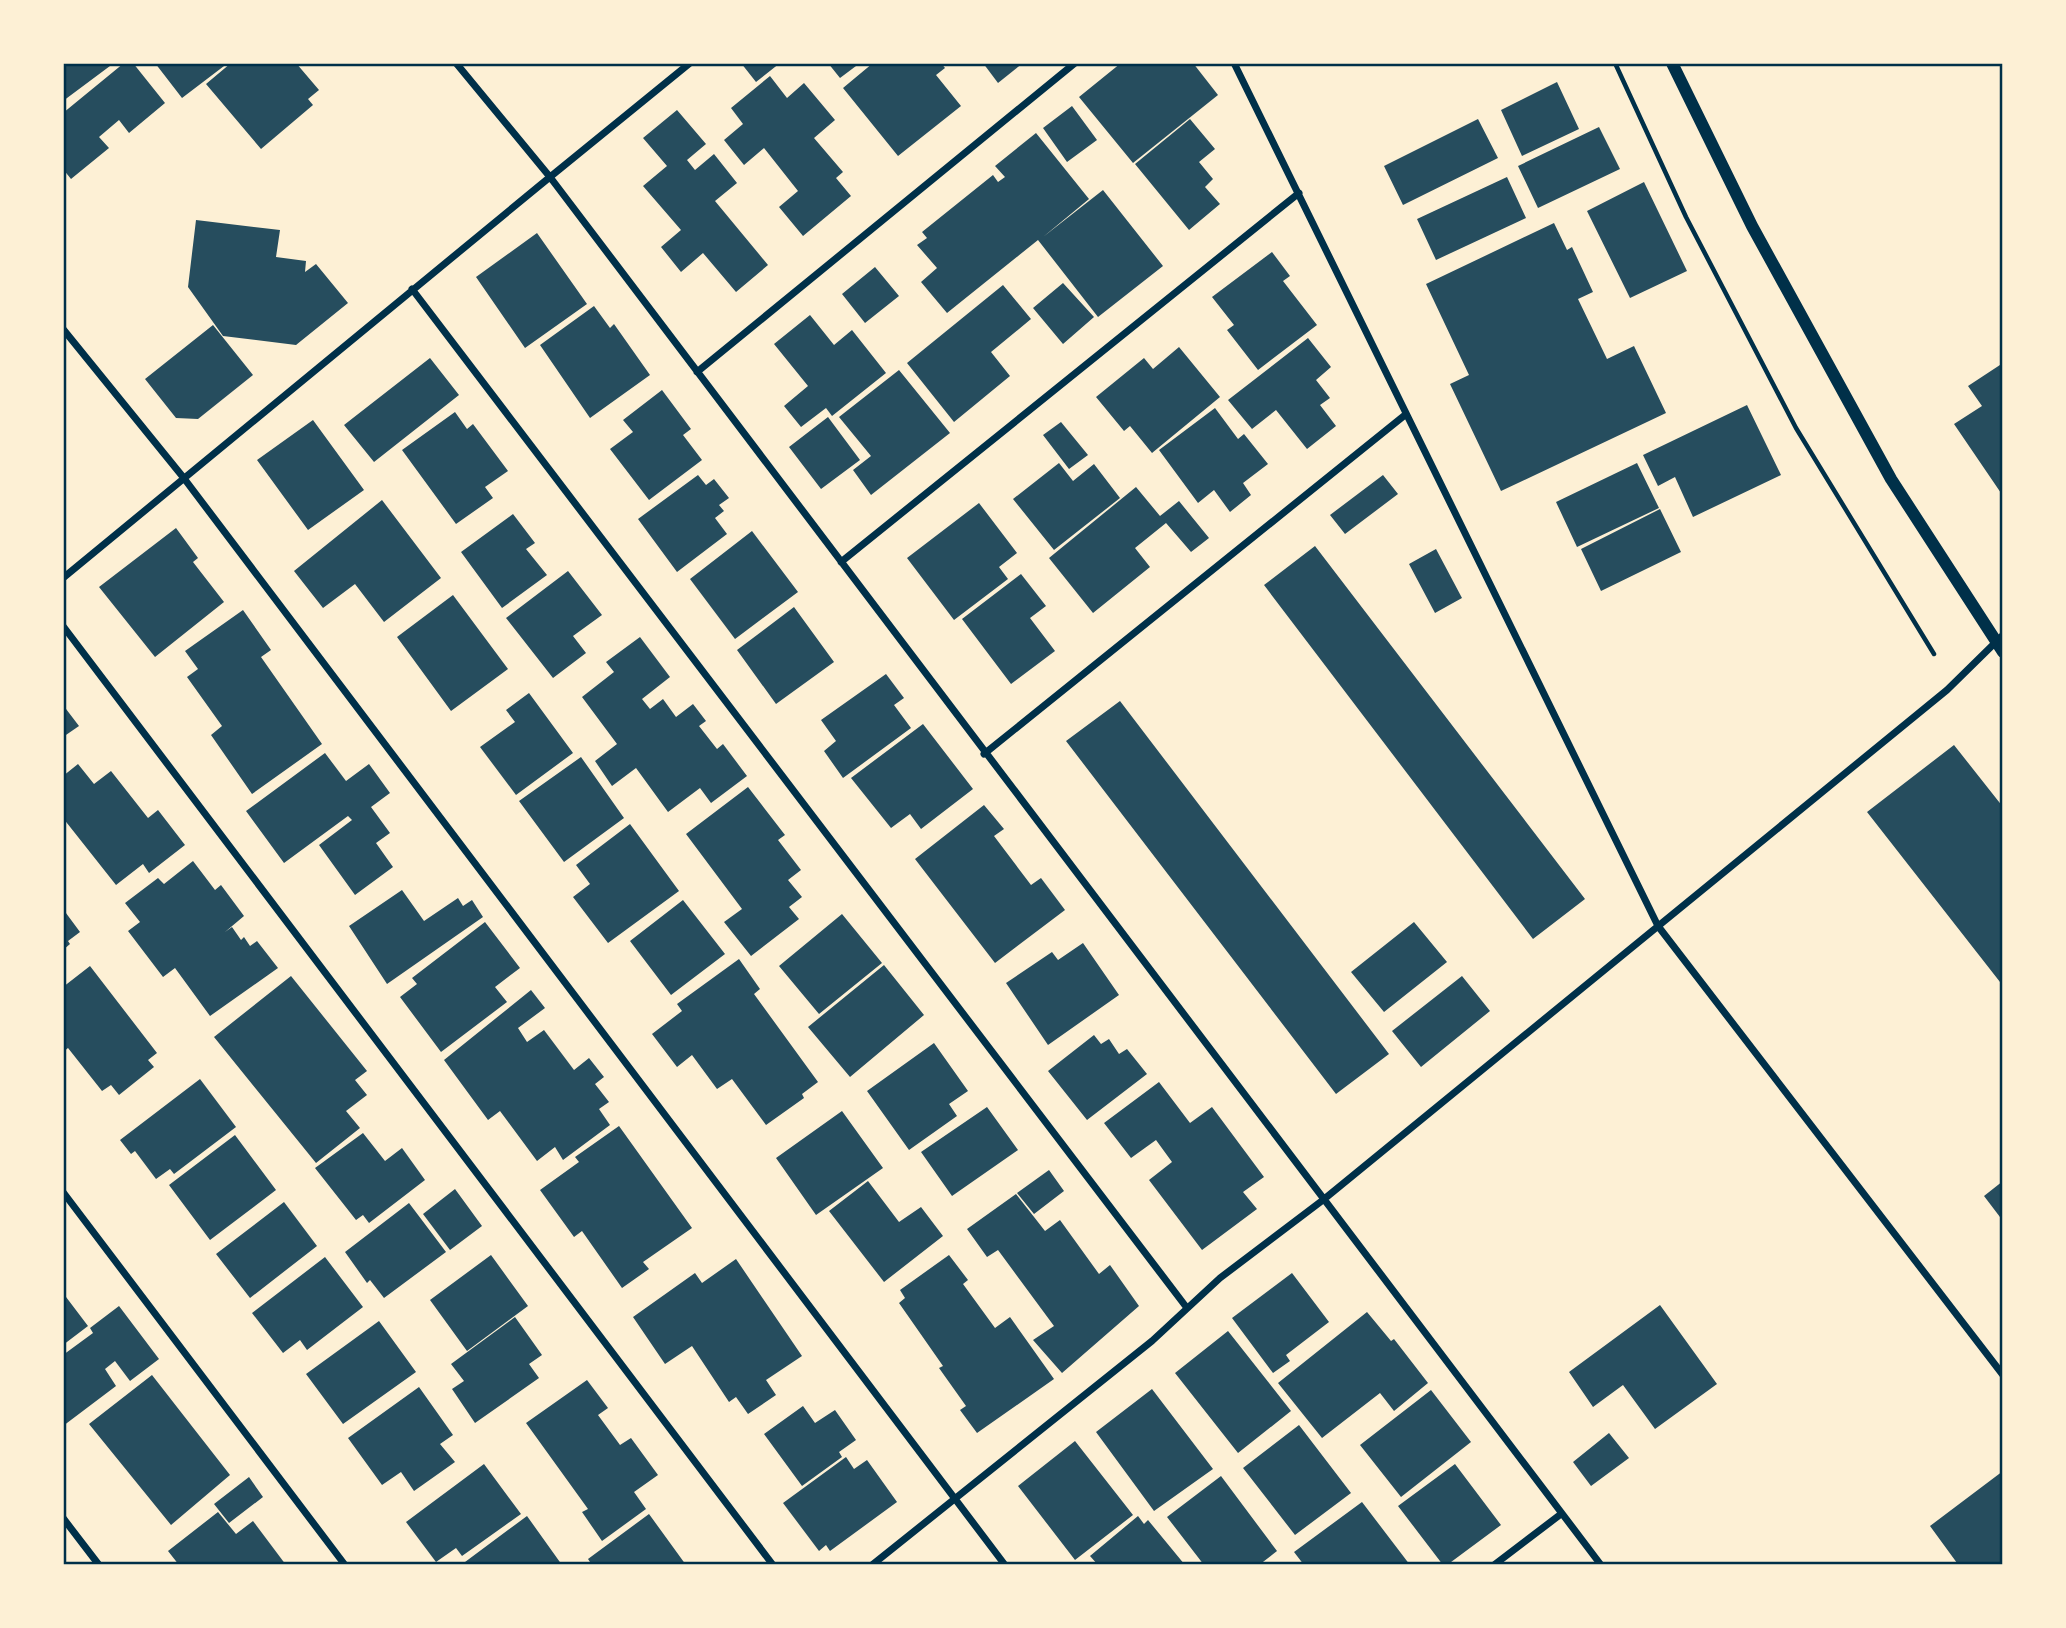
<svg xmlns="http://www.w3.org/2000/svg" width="2066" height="1628" font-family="'IBM Plex Sans',sans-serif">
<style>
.building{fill:#264d5e}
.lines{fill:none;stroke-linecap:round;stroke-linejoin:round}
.path{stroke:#003049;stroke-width:4.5}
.minor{stroke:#003049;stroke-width:7}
.tertiary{stroke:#003049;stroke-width:12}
.neatline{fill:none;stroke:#003049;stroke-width:2.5}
</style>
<rect width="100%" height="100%" fill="#fdf0d5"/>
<path class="building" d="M63 63H114L63 101Z
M124 63H133L165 103 129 133 119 120 99 137 109 148 71 179 63 169V113Z
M155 63H228L182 98Z
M231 63H296L319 90 308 99 313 105 261 149 206 84Z
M741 63H780L756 82Z
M828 63H860L840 78Z
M873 63H941L945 68 936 75 961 106 898 156 843 88Z
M983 63H1023L998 83Z
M1121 63H1193L1218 95 1133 163 1079 97Z
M770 76 787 98 804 83 835 120 814 138 843 172 836 178 851 196 803 236 779 207 798 191 764 148 744 165 724 140 743 124 731 108Z
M1557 82 1579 129 1522 156 1501 110Z
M1072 106 1097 140 1067 162 1043 128Z
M677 110 706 144 687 160 695 170 714 154 737 183 715 201 768 265 736 292 703 253 681 272 661 247 681 230 643 186 667 166 643 138Z
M1190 119 1215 149 1199 162 1213 179 1205 187 1220 204 1189 230 1135 164Z
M1478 119 1498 158 1403 205 1384 166Z
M1599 127 1620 169 1538 208 1518 166Z
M1036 133 1089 199 1043 237 1103 190 1163 266 1098 317 1038 240 947 313 921 282 937 268 917 245 927 238 922 232 993 175 998 182 1005 177 995 166Z
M1507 177 1526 218 1436 260 1417 219Z
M1644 182 1687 271 1630 298 1587 211Z
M196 220 280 230 276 257 306 261 305 272 316 264 348 303 296 345 223 336 188 287Z
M1554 223 1567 250 1572 247 1593 292 1578 299 1607 359 1634 346 1666 413 1501 491 1450 384 1469 375 1426 284Z
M537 233 587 304 525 348 476 277Z
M1272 252 1290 276 1283 281 1317 325 1258 370 1227 330 1234 325 1212 297Z
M875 267 899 296 865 323 842 294Z
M1063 283 1094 317 1063 344 1033 308Z
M1003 285 1031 319 991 352 1010 376 954 422 907 363Z
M594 306 610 328 614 324 650 375 590 418 540 345Z
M810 315 834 345 852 330 886 373 832 416 826 408 801 427 784 406 808 386 774 344Z
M213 325 253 375 198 419 176 418 145 379Z
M1308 338 1331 367 1316 380 1330 398 1320 405 1336 426 1307 449 1276 410 1252 429 1228 400Z
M1179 347 1220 397 1152 453 1130 426 1124 431 1096 397 1144 358 1153 369Z
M430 358 459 395 374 462 344 425Z
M2003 363V496L1954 424 1982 406 1968 386Z
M899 370 950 433 871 495 853 470 871 456 839 417Z
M662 390 691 429 683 435 702 460 649 500 610 449 633 432 623 420Z
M1747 405 1781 475 1693 517 1675 477 1658 486 1643 455Z
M1215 408 1238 439 1244 434 1268 464 1243 483 1251 495 1230 512 1214 490 1198 503 1159 450Z
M455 412 467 429 473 424 508 471 485 487 493 498 456 524 402 450Z
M828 417 860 460 821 489 789 447Z
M313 420 364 490 308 530 257 460Z
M1061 422 1088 455 1069 469 1043 435Z
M1059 463 1073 481 1094 464 1120 498 1054 550 1013 499Z
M1637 463 1659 508 1577 547 1556 502Z
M698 475 706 485 714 479 729 498 719 505 724 511 715 518 727 534 677 572 638 519Z
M1383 475 1398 494 1345 534 1330 515Z
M1136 487 1160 516 1179 501 1209 538 1191 552 1166 523 1135 548 1150 567 1093 613 1049 558Z
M382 500 441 578 384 622 355 584 323 608 294 571Z
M979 503 1017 553 999 567 1008 579 954 620 907 558Z
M1660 509 1681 552 1601 591 1581 549Z
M513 514 535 543 526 549 547 575 502 608 461 552Z
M176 528 198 558 193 562 224 602 155 657 99 587Z
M752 531 798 592 735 639 690 579Z
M1315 546 1585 899 1533 939 1264 585Z
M1436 549 1462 598 1435 613 1409 564Z
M568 571 602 615 573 636 586 653 553 678 506 618Z
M1021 574 1046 606 1030 618 1055 651 1011 684 962 619Z
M453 595 508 669 451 711 397 637Z
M794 607 834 662 776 704 737 650Z
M243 610 271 650 261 657 322 744 252 794 211 735 222 726 187 677 198 669 185 651Z
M640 637 670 677 642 699 650 709 663 699 676 717 693 704 706 721 699 726 717 749 723 744 747 776 711 803 700 788 668 812 636 768 612 786 595 761 617 744 582 697 614 672 606 662Z
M886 674 904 698 894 705 911 728 843 778 824 751 836 741 821 720Z
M529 693 573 753 516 795 480 747 515 722 506 710Z
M1120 701 1389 1054 1336 1094 1066 741Z
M63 705 79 726 63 737Z
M923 724 973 789 921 829 910 814 891 828 851 778Z
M1954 745 2003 807V980L2000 982 1867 812Z
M325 753 346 781 369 764 390 793 371 807 390 833 376 843 393 867 355 895 319 845 352 820 348 816 284 863 246 811Z
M581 757 624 818 564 862 519 801Z
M78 764 94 784 111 771 148 818 158 810 185 845 149 873 143 864 116 885 63 818V776Z
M748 787 785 835 778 840 801 870 788 880 802 897 789 907 799 919 751 956 724 922 742 909 686 834Z
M984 805 1004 829 994 836 1031 885 1041 878 1065 910 995 963 915 859Z
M630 824 679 891 608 943 573 897 590 884 576 865Z
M193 861 215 890 221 885 244 916 225 932 232 927 241 940 244 937 250 946 257 941 278 968 210 1016 175 968 163 977 128 931 140 922 125 903 158 878 164 884Z
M402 890 424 921 458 898 463 906 472 900 483 917 387 984 349 926Z
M683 900 725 954 671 995 630 941Z
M63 909 80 932 68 941 70 944 63 950Z
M842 914 882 963 819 1014 779 966Z
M485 922 520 968 495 987 507 1002 441 1052 400 997 417 984 412 978Z
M1414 922 1447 962 1384 1012 1351 972Z
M1083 943 1119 995 1048 1045 1006 983 1052 952 1058 960Z
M739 959 760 989 754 994 818 1082 802 1094 804 1098 766 1125 732 1079 717 1089 692 1055 677 1067 652 1034 682 1011 677 1004Z
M884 965 924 1015 850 1077 808 1027Z
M90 966 157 1053 148 1060 154 1067 119 1095 111 1085 102 1091 68 1048 63 1052V987Z
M291 976 367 1071 355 1080 367 1095 346 1111 360 1128 316 1163 214 1037Z
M1462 976 1490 1011 1421 1067 1392 1031Z
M531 990 545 1008 518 1028 527 1042 544 1030 574 1070 589 1058 604 1077 595 1084 609 1102 599 1109 610 1125 563 1160 555 1147 537 1161 500 1111 488 1120 444 1060Z
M1094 1035 1101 1044 1109 1039 1119 1054 1127 1049 1147 1074 1087 1120 1048 1071Z
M934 1043 968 1091 949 1104 957 1116 909 1150 867 1091Z
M200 1079 236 1127 174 1174 170 1169 156 1179 135 1151 131 1154 120 1140Z
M1159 1082 1190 1123 1212 1107 1264 1177 1243 1192 1257 1209 1202 1250 1149 1180 1172 1162 1156 1140 1131 1158 1104 1123Z
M987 1107 1018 1150 952 1196 921 1152Z
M842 1111 883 1168 816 1215 776 1158Z
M619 1126 692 1228 643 1262 649 1269 622 1288 582 1231 574 1237 540 1190 579 1162 575 1157Z
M363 1133 385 1161 402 1148 425 1180 369 1223 363 1215 356 1220 315 1168Z
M235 1135 276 1190 210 1240 169 1185Z
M1049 1170 1064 1191 1034 1214 1017 1193Z
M868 1181 899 1222 921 1207 943 1236 884 1282 829 1211Z
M2003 1181V1221L1984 1196Z
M455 1189 482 1226 450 1250 423 1214Z
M1016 1194 1045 1231 1060 1220 1099 1274 1110 1265 1139 1306 1062 1373 1033 1340 1054 1326 998 1250 987 1257 967 1229Z
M284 1202 317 1246 250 1298 216 1254Z
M409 1203 446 1252 384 1298 370 1280 367 1283 345 1252Z
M491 1255 528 1306 467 1351 430 1300Z
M949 1255 968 1280 963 1284 995 1328 1010 1317 1054 1379 977 1433 960 1410 966 1406 939 1368 943 1366 899 1303 905 1298 900 1290Z
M325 1257 363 1307 307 1350 300 1340 283 1353 252 1313Z
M736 1259 802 1356 766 1380 776 1395 748 1414 736 1397 729 1402 692 1346 665 1364 633 1317 695 1273 702 1283Z
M1292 1273 1329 1322 1286 1355 1290 1361 1273 1373 1232 1318Z
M63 1293 88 1326 63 1345Z
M1660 1305 1717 1384 1655 1429 1623 1385 1593 1407 1569 1372Z
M119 1306 159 1359 130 1381 115 1361 105 1369 116 1386 63 1426V1355L93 1333 90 1328Z
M1367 1312 1391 1341 1394 1339 1428 1383 1394 1411 1380 1393 1322 1438 1278 1383Z
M515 1317 542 1355 529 1364 539 1378 475 1423 452 1389 464 1381 451 1364Z
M379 1321 416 1372 343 1424 306 1374Z
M1228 1331 1291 1411 1238 1453 1175 1373Z
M152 1375 230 1475 171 1525 89 1424Z
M587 1380 608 1408 598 1415 620 1445 631 1438 658 1475 634 1492 646 1509 602 1541 582 1512 588 1509 526 1423Z
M419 1387 453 1435 440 1444 455 1462 414 1491 401 1472 382 1485 348 1438Z
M1152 1389 1213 1469 1154 1511 1096 1432Z
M1431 1390 1471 1442 1401 1497 1360 1445Z
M803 1406 815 1423 835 1410 856 1440 839 1452 842 1457 802 1486 764 1434Z
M1299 1425 1351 1493 1295 1535 1243 1468Z
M1609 1433 1629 1458 1591 1486 1573 1462Z
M1075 1441 1133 1515 1075 1560 1018 1486Z
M846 1457 854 1469 867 1460 897 1502 830 1551 826 1545 819 1551 783 1503Z
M484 1464 521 1514 462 1556 456 1548 436 1562 406 1522Z
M1455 1464 1501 1525 1447 1565H1443L1398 1506Z
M2003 1471V1565H1955L1957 1563 1930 1526Z
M1221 1476 1277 1551 1259 1565H1204L1167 1517Z
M249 1477 263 1497 229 1523 214 1504Z
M1362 1502 1410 1565H1304L1294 1552Z
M218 1512 236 1534 253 1521 286 1565H179L168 1551Z
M649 1514 686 1565H592L588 1559Z
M527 1516 562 1565H461Z
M1138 1516 1144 1524 1148 1520 1185 1565H1098L1090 1556Z"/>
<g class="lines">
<path class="path" d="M1615 63 1686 217 1796 428 1934 654"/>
<path class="minor" d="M456 63 550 177 690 63
M1234 63 1658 926 2003 1375
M412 289 1187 1308
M63 329 183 477 1005 1565
M697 372 1075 63
M841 562 1299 193
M63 578 550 177 1601 1565
M63 626 773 1565
M984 754 1405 415
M63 1192 345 1565
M63 1518 99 1565
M872 1565 1152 1341 1220 1278 1323 1200 1947 690 2003 635
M1494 1565 1561 1514"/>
<path class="tertiary" d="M1672 63 1752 226 1891 479 2003 652"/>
</g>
<rect width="2066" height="1628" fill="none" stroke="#fdf0d5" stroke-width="130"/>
<rect x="65" y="65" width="1936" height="1498" class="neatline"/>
</svg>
